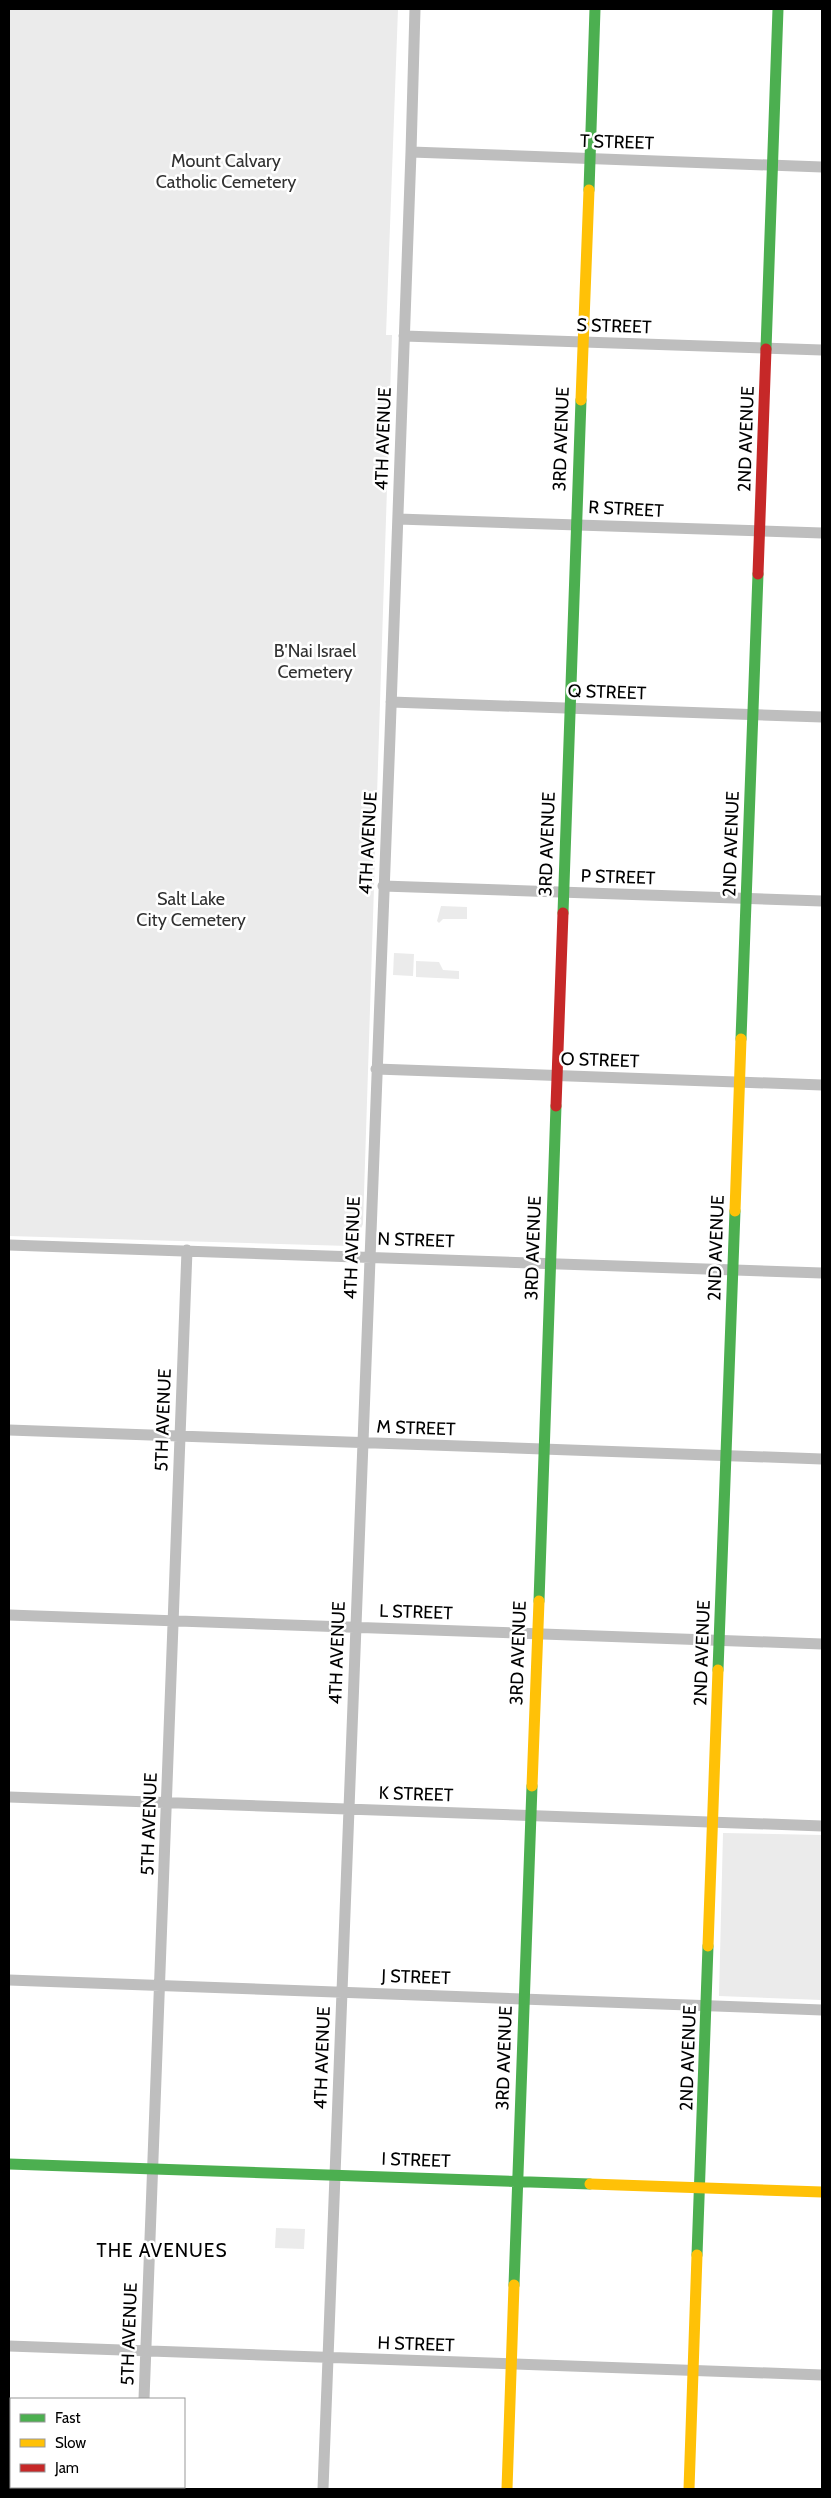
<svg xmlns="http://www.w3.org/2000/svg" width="831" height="2498" font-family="Cabin,sans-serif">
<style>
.green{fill:#ebebeb}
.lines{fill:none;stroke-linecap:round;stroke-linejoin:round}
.street{stroke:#bebebe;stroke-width:11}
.fast{stroke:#4caf50;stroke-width:11}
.slow{stroke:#ffc107;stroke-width:11}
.jam{stroke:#c62828;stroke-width:11}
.labels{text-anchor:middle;stroke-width:5;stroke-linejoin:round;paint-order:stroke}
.street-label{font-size:18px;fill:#000;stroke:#fff}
.park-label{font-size:18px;fill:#313131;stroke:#fff}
.neighbourhood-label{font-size:19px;letter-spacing:1px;fill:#000;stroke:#fff}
</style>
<rect width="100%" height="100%" fill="#fff"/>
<path class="green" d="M9 9H398L386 335H392L363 1224 353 1245 349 1246 9 1236Z
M441 906 467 907V919H443L439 923 437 921Z
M394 953 414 954 413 976 393 975Z
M416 961 439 962 443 970 459 971V979L416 977Z
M723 1833 822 1835V2000L719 1996Z
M276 2228 305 2229 304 2249 275 2248Z"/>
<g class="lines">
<path class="street" d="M411 152 822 167
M404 336 822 350
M398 519 822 533
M391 702 822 717
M383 886 822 901
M376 1069 822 1085
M9 1245 822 1273
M9 1430 822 1459
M9 1615 822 1644
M9 1797 822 1826
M9 1980 822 2010
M9 2346 822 2375
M144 2399 187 1250
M141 2489V2487
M323 2489 390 736 411 152 415 9"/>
<path class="fast" d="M589 190 595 9
M766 349 778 9
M563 913 581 400
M741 1039 758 574
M539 1601 556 1106
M718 1670 735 1211
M9 2164 590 2184
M697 2255 708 1946
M514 2285 532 1786"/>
<path class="slow" d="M581 400 589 190
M735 1211 741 1039
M532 1786 539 1601
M708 1946 718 1670
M590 2184 822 2192
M507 2489 514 2285
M689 2489 697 2255"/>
<path class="jam" d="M758 574 766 349
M556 1106 563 913"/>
</g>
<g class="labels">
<g class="street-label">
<text transform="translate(617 142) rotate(2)" y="6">T STREET</text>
<text transform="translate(614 326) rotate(2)" y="6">S STREET</text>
<text transform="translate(383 439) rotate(-88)" y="6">4TH AVENUE</text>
<text transform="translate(561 439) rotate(-88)" y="6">3RD AVENUE</text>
<text transform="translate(746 439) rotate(-88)" y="6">2ND AVENUE</text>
<text transform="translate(626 509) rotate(3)" y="6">R STREET</text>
<text transform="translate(607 692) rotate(2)" y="6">Q STREET</text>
<text transform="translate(368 843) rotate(-87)" y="6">4TH AVENUE</text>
<text transform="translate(547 844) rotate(-88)" y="6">3RD AVENUE</text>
<text transform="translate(731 844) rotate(-88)" y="6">2ND AVENUE</text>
<text transform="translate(618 877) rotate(2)" y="6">P STREET</text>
<text transform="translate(600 1060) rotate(2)" y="6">O STREET</text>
<text transform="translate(416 1240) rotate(2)" y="6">N STREET</text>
<text transform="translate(352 1248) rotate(-88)" y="6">4TH AVENUE</text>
<text transform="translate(533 1248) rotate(-88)" y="6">3RD AVENUE</text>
<text transform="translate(716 1248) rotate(-88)" y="6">2ND AVENUE</text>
<text transform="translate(163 1420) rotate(-88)" y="6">5TH AVENUE</text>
<text transform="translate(416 1428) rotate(2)" y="6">M STREET</text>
<text transform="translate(416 1612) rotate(2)" y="6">L STREET</text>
<text transform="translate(337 1653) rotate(-88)" y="6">4TH AVENUE</text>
<text transform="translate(518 1653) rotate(-88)" y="6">3RD AVENUE</text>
<text transform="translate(702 1653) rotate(-88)" y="6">2ND AVENUE</text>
<text transform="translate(416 1794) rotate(2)" y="6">K STREET</text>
<text transform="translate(149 1824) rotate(-88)" y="6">5TH AVENUE</text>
<text transform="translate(416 1977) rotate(2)" y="6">J STREET</text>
<text transform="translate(322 2058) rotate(-88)" y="6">4TH AVENUE</text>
<text transform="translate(504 2058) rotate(-88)" y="6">3RD AVENUE</text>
<text transform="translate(688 2058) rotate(-88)" y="6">2ND AVENUE</text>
<text transform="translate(416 2160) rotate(2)" y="6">I STREET</text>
<text transform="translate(129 2334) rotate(-88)" y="6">5TH AVENUE</text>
<text transform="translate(416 2344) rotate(2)" y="6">H STREET</text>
</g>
<g class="park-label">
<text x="226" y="167">Mount Calvary<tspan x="226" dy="21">Catholic Cemetery</tspan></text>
<text x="315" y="657">B'Nai Israel<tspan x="315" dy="21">Cemetery</tspan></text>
<text x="191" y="905">Salt Lake<tspan x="191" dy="21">City Cemetery</tspan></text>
</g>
<g class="neighbourhood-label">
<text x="162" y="2257">THE AVENUES</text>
</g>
</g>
<rect width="831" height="2498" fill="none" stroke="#000000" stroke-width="20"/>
<rect x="10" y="2398" width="175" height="90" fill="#ffffff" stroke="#999999"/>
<rect x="20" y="2414" width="25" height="8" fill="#4caf50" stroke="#999999"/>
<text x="55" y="2423" font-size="15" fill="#000000">Fast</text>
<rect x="20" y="2439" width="25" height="8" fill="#ffc107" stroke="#999999"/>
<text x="55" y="2448" font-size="15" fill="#000000">Slow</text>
<rect x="20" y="2464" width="25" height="8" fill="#c62828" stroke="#999999"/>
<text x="55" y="2473" font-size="15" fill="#000000">Jam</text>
</svg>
